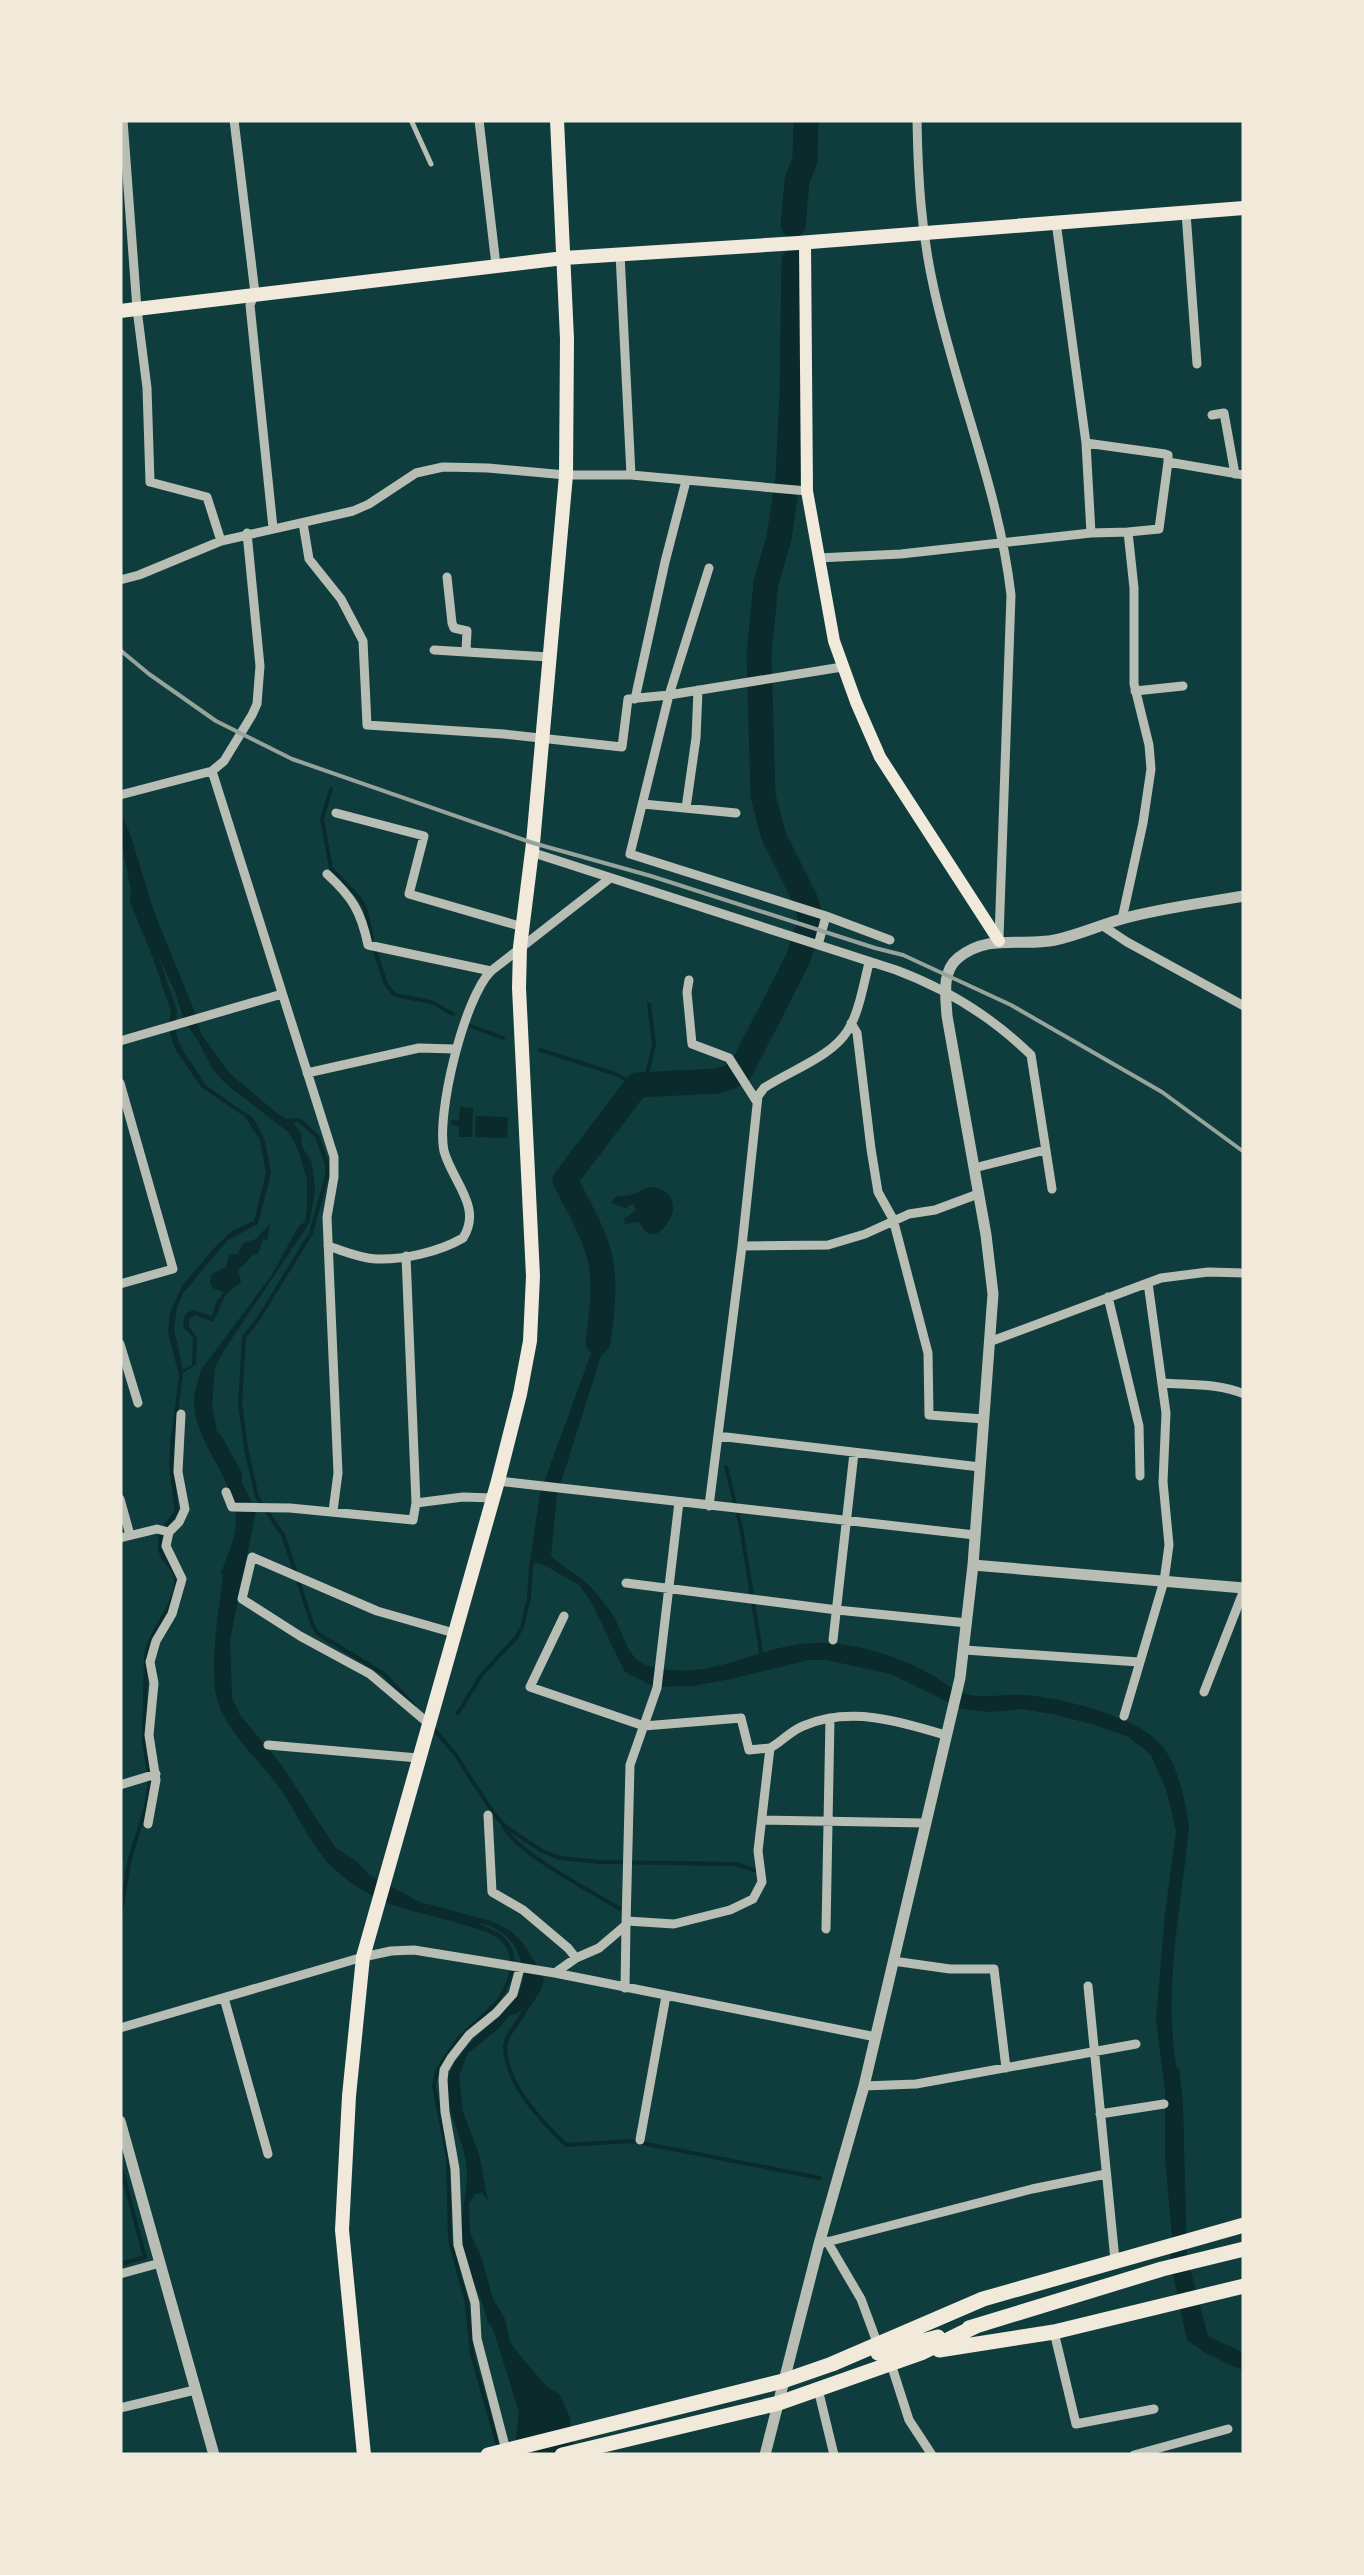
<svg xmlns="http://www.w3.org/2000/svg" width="1364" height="2575" font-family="Barlow,sans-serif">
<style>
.water{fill:#0a2a2b}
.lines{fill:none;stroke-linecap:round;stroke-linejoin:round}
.stream{stroke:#0a2a2b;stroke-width:4}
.river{stroke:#0a2a2b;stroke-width:25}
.service{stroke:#b8beb3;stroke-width:5}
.minor{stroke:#b8beb3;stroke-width:9}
.tertiary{stroke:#b8beb3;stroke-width:11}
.secondary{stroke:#f1e9da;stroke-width:12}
.primary{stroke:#f1e9da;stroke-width:14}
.trunk{stroke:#f1e9da;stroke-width:15}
.rail{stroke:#97a49c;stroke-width:4}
</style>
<rect width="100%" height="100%" fill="#0f3d3e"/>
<path class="water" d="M120 813 130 833 154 912 194 1010 201 1034 229 1073 278 1114 294 1124 301 1133 302 1146 312 1163 315 1188 310 1222 225 1349 215 1367 212 1405 217 1432 221 1435 242 1473V1483L256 1511 230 1640 232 1698 240 1715 281 1764 335 1847 357 1862 369 1875 420 1902 491 1921 511 1931 524 1944 538 1967 544 1980 541 1990 509 2039 506 2049 503 2048 505 2037 525 2006 519 2013 509 2016 497 2030 468 2053 459 2076 463 2112 479 2154 488 2201 482 2193 476 2194 469 2203 470 2233 481 2256 493 2299 505 2319 510 2342 518 2353 547 2387 560 2395 570 2418 574 2455H525L516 2438 519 2412 494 2332 491 2325 488 2324C483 2297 468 2274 462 2245 457 2217 471 2189 466 2162 462 2133 440 2103 450 2072 461 2039 524 2006 523 1977 522 1948 507 1929 479 1923 486 1928 500 1931 506 1939 524 1961 510 1987 497 2006L494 2004C506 1986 520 1960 501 1941 488 1926 410 1913 385 1902 365 1893 343 1879 328 1863 308 1841 296 1810 278 1786 258 1759 226 1731 217 1699 209 1667 219 1610 223 1576L221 1573C227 1556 236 1538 236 1520 234 1476 195 1445 194 1401 194 1391 198 1381 201 1370L271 1276 297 1229 305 1221 307 1208V1179L297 1147 288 1132 226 1084 213 1070 198 1041 185 1022 175 992 158 955 177 1011 175 1028 178 1041 185 1054 207 1086 253 1118 264 1137 271 1173 258 1224 228 1240 184 1292 177 1306 174 1329 183 1370 192 1365 193 1337 183 1327 185 1314 193 1310 212 1316 216 1302 224 1292 212 1288 210 1282 212 1274 226 1267 229 1254H238L243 1243 256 1239 270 1224 267 1240 263 1239 258 1254C248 1255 247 1265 238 1269L241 1282 226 1294 213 1322 195 1315 189 1319V1326L197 1338 196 1364 183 1373 174 1445H170L179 1376 168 1332 170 1312 182 1286 213 1249 232 1231 254 1221 266 1173 260 1140 245 1117 201 1087 174 1047 168 1026 171 1012 153 958 130 902 131 890 120 836Z
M460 1107 473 1108 472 1137H459V1126L451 1125V1120H459Z
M476 1116 508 1117 507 1138 475 1137Z
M651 1187C693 1192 665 1240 649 1234 645 1232 641 1225 639 1222L625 1224 624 1219 636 1210 633 1204 625 1208 612 1203V1200L617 1196C634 1197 636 1191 651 1187Z
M595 1309 606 1310 602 1353 557 1495 551 1556C566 1570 584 1577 597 1594 603 1602 610 1610 615 1619 625 1637 627 1659 649 1666 709 1684 756 1645 813 1643 848 1641 892 1654 923 1670 937 1677 948 1687 962 1693 982 1700 1003 1693 1023 1695 1059 1697 1141 1717 1163 1747 1179 1769 1185 1799 1189 1826 1182 1906 1162 1988 1177 2069H1179L1183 2103 1187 2257 1208 2336 1244 2353V2371L1207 2354 1187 2340 1170 2261 1172 2237 1165 2159V2090L1156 2020 1165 1913 1176 1831 1166 1789 1151 1755 1129 1737 1095 1725 1057 1715 1022 1709 991 1712 962 1709 891 1674 826 1660H809L731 1679 692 1686 655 1687 625 1672 590 1600 579 1585 546 1566 535 1562 533 1568 529 1567 540 1493 593 1348Z"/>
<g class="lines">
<path class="stream" d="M331 789 322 819 331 868 359 898 365 908 372 938
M375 951 386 984 395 995 431 1002 453 1014
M471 1026 503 1038
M540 1050 613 1073 637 1085
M648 1084V1070L654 1045 649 1004
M287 1121 299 1120 317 1136 327 1164V1176L311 1233 259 1318 244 1337 240 1403 246 1448 257 1497 283 1535 312 1623 317 1633 384 1674 414 1706
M726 1467 741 1527 762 1658
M458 1713 482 1674 516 1638 522 1627 529 1598 531 1566
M433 1728 455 1754 494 1814 506 1827 542 1851 560 1858 601 1862 736 1864 754 1870
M503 1824C512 1851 593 1892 620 1909
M120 1917 130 1858 146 1807 150 1780 144 1743 146 1654C151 1628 175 1608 176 1581 176 1572 171 1567 165 1560 152 1542 165 1525 177 1512L171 1466 172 1445
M498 2002 457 2040 437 2071 434 2086 448 2157 450 2241 467 2303 472 2354 498 2446
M505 2045C505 2083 540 2120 566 2145L631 2141 820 2178
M120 2164 145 2257 120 2264"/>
<path class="river" d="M793 225 797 181 805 160 806 120
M598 1342C601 1318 605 1294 602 1270 598 1238 579 1208 565 1180L637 1085 718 1081 730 1077 741 1070 798 959 811 920 806 901 774 837 763 796 759 654 766 583 779 538 788 476 792 393 794 261"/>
<path class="service" d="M411 120 431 164"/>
<path class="minor" d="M123 120 137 309 147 388 150 482 207 497 221 541
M234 120 255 293 250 305 273 528
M479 120 496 265
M917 120C918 177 921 232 934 289 956 391 999 490 1011 595L999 938
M1186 213 1197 364
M1056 222 1086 443 1091 533
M620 254 631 475
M1212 415 1224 413 1235 474
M1086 443 1165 454 1168 455V462L1244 475
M303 523 309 559 341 599 363 641 367 725 504 734 622 747 628 699 669 695 842 667
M1128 532 1159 529 1168 462
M818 558 901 554 1091 533 1128 532 1134 588V684L1149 745 1151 769 1143 823 1122 919
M709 568 669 695 630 854 826 916 890 940
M447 577 452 623 454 628 467 631 466 651
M120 580 139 575 221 541 353 511 369 504 416 473 443 467 488 468 566 475H631L807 491
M434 650 549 657
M1135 691 1183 686
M635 699 665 562 686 481
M212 771 334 1157V1177L327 1217 338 1473 333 1511
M120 795 212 771 224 761 252 715 257 704 260 666 247 533
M643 804 736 813
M686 808 696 738 698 690
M336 813 424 836 409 894 523 927
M531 852 896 970C947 989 992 1017 1031 1055L1052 1189
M327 874C352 897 361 911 368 945L491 971
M1103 926 1127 942 1244 1006
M818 945 826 916
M689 980 687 992 692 1044 729 1058 757 1102
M851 1023 857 1033 871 1149 878 1192 893 1219 928 1353 929 1415 984 1419
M120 1041 282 994
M307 1073 419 1048 455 1049
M120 1083 173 1269 120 1284
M974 1168 1045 1150
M328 1246C344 1251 359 1258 376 1259 403 1260 439 1252 463 1238 483 1207 452 1181 444 1151 436 1114 464 998 491 971L609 879
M742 1246 828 1245 865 1234 909 1214 935 1210 978 1194
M1108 1297 1139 1426 1140 1476
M989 1342 1161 1278 1208 1272 1244 1273
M120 1344 138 1403
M1162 1383C1188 1385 1220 1383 1244 1394
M718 1436 980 1467
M498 1481 975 1535
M226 1492 232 1507 290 1508 413 1520 416 1503 406 1256
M120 1499 130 1535
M416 1503 463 1497 493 1498
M709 1506 742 1246 758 1096 764 1088C789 1071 832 1057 848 1030 859 1013 864 982 869 963
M120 1538 157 1529 169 1532
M626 1583 837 1610 967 1623
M564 1616 530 1687 644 1726 741 1718 749 1750 770 1748
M833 1640 854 1453
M965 1650 1139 1662
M1204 1692 1244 1590
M1124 1716 1164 1581 1169 1545 1163 1482 1166 1413 1148 1283
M428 1723 370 1674 300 1636 242 1599 252 1557 377 1611 454 1633
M268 1745 418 1758
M120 1785 156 1774
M488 1815 492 1892 523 1910 568 1948 576 1958
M762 1820 924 1823
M148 1824 156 1780 149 1735 154 1683 150 1662 156 1641 172 1614 182 1579 166 1546 169 1532 179 1522 185 1509 178 1472 181 1414
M627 1921 674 1924 730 1910 753 1899 762 1882 758 1851 770 1748C782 1742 790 1731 803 1726 850 1706 899 1721 945 1735
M826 1929 830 1718
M893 1961 950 1969H994L1006 2068
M555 1973 576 1958 599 1948 626 1925 630 1765 657 1688 679 1502
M1088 1986 1115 2260
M625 1988 626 1925
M224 1998 268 2154
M120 2028 363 1957 391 1951 414 1950 555 1973 876 2037
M864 2086 916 2084 1136 2044
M1100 2114 1164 2104
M640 2140 666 1996
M827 2241 861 2299 878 2345
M819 2244 1032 2189 1106 2174
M120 2274 160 2263
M1054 2332 1076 2424 1154 2409
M891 2364 909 2420 932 2455
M818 2389 834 2455
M120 2408 195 2390
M506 2450 477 2339 475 2303 458 2245 455 2169 445 2112 443 2080 444 2070 451 2058 469 2035 496 2013 513 1994 520 1968
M1134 2455 1228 2429"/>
<path class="tertiary" d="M973 1565 1244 1588
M120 2121 214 2455
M765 2455 819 2244 864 2086 960 1678 973 1565 993 1294 986 1235 947 1016C946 997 941 972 958 958 989 933 1021 947 1055 940 1078 935 1100 925 1122 919 1161 908 1204 903 1244 896"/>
<path class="secondary" d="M805 243 807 491 834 641 856 702 880 757 999 941"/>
<path class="primary" d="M120 311 564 258 798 243 1244 208
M364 2455 342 2230 349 2096 363 1957 498 1481 520 1394 530 1341 533 1276 519 988 520 947 533 843 566 475 567 339 557 120"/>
<path class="trunk" d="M969 2328 1162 2269 1244 2249
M939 2350 1054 2332 1244 2286
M878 2353 938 2337
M488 2455 783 2381 832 2364 983 2299 1244 2225
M562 2455 779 2403 921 2353 976 2326"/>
<path class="rail" d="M120 650 149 674 216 721 292 759 533 843 651 876 875 948 903 955 1011 1005 1162 1092 1244 1152"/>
</g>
<rect width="1364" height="2575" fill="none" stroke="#f1e9da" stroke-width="245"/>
</svg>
